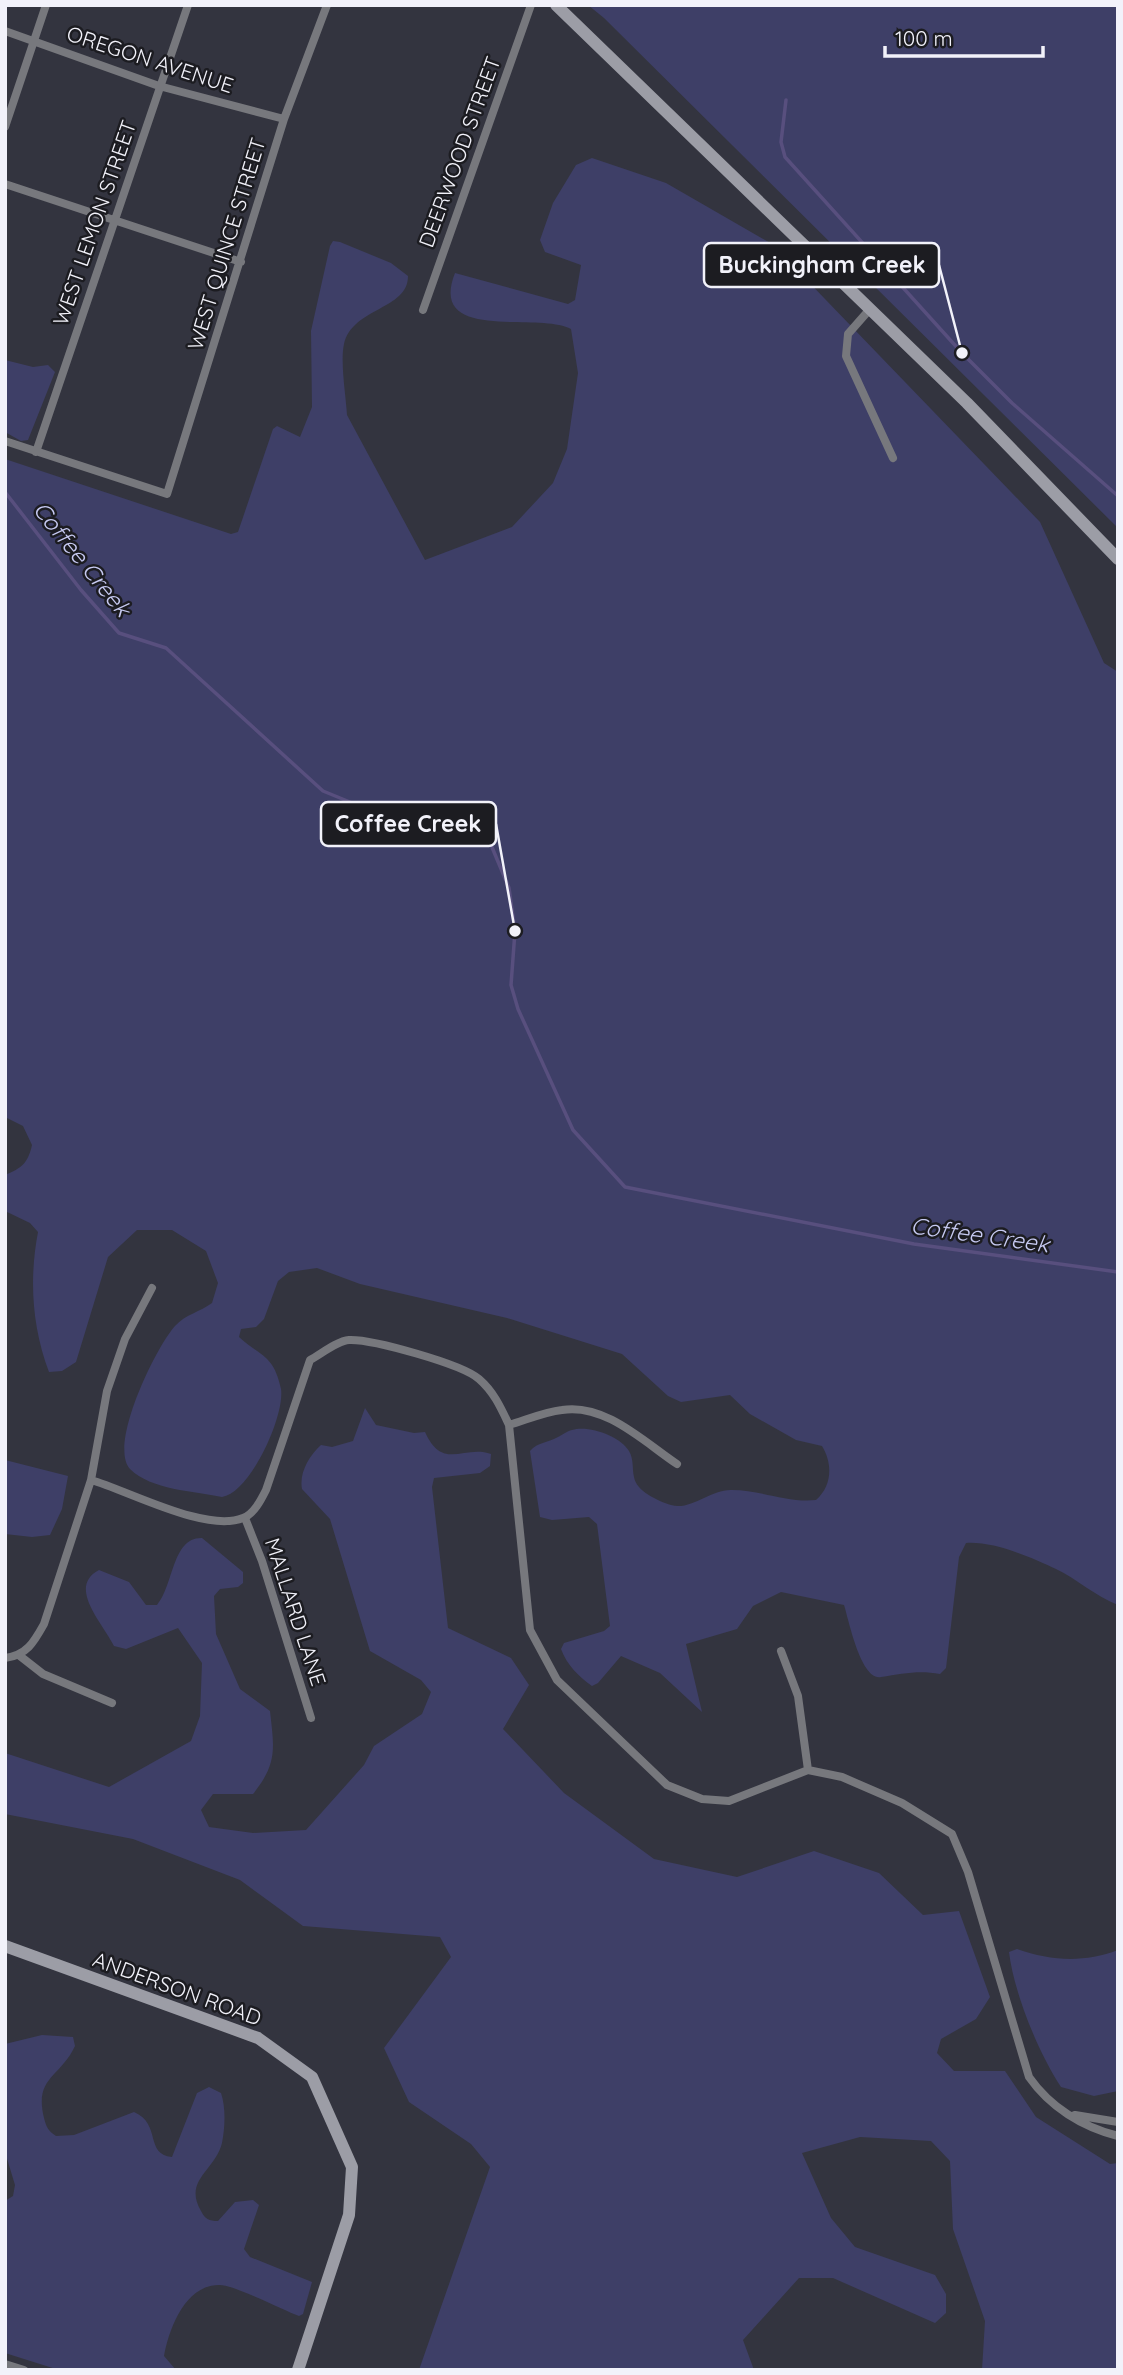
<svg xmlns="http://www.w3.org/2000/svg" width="1123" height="2375" font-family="Quicksand,sans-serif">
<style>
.green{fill:#3e3f67}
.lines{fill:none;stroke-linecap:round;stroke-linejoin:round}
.stream{stroke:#584f7e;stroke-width:3.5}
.street{stroke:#77787d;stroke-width:8}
.secondary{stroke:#9c9da6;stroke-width:12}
.labels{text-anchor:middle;stroke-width:5;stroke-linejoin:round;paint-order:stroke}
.street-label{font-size:21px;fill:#f2f2fa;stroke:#1c1c21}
.water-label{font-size:23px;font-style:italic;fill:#c7caf2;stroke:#1c1c21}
.leader{fill:none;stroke:#f2f2fa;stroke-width:2.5}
.callout-dot{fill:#f2f2fa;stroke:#1c1c21;stroke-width:2.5}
.callout{fill:#1c1c21;stroke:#f2f2fa;stroke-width:2.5}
.callout-label{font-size:23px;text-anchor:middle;font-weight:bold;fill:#f2f2fa}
</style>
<rect width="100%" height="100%" fill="#33343f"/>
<path class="green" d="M588 5H1118V528L604 18Z
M592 158 666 183 772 244 1040 522 1104 663 1118 672V1605C1095 1596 1077 1579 1056 1569 1031 1557 993 1541 966 1543L959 1557 946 1668 940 1674C918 1670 902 1674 881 1677 861 1681 849 1621 844 1605L781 1592 753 1606 737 1629 686 1644 702 1712 660 1673 621 1656 598 1683 592 1686C578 1676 567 1665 561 1649L564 1643 604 1631 610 1626 597 1524 589 1517 552 1520 540 1517 530 1451C538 1442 547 1443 558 1437 562 1435 567 1431 572 1430 589 1425 620 1436 629 1451 634 1460 632 1468 634 1477 636 1491 658 1501 671 1505 691 1511 711 1489 732 1490 760 1490 788 1503 816 1500 832 1486 833 1464 822 1446L796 1440 750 1414 730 1395 681 1402 668 1396 622 1354 507 1318 360 1284 317 1268 289 1272 278 1281 264 1319 256 1327 241 1329 239 1337C260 1356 274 1355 281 1389 285 1416 250 1493 222 1497 194 1491 151 1490 130 1469 108 1445 156 1347 175 1326 186 1314 200 1312 212 1303L218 1283 206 1251 172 1230H137L108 1257 76 1362 62 1371 49 1372C32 1327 29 1279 38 1232L30 1223 5 1211V1175C22 1168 28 1163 32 1145L23 1126 5 1117V459L231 534 238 532 273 429 277 426 300 437 312 407 311 331 330 246 333 241 340 242 391 263 408 276C408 310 353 307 344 344 340 362 346 396 347 415L425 560 512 527 553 483 567 449 578 373 571 329C539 311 427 344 455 273L568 304 575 300 581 265 545 252 540 240 553 203 576 165Z
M5 360 33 367 48 365 55 372 28 440 21 441 5 432Z
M365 1408 376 1425 414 1433 425 1432C443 1472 464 1444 491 1454L490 1466 480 1473 434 1478 432 1487 448 1628 511 1658 529 1685 503 1729 564 1793 654 1859 737 1877 814 1851 879 1873 923 1915 959 1911 990 1997 976 2019 941 2039 937 2053 954 2071H1005L1036 2117 1110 2164 1118 2163V2370H982L985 2321 953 2229 950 2161 931 2141 860 2137 802 2153 831 2218 855 2247 935 2275 946 2294V2313L935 2323 833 2278H799L743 2340 754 2370H419L490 2167 471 2144 409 2102 384 2048 451 1957 440 1937 303 1926 240 1880 133 1839 5 1814V1753L109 1787 191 1741 200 1716 202 1663 178 1628 126 1649 114 1646C102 1622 67 1587 99 1570L129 1582 146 1605H157C174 1585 172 1537 202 1538L243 1572V1583L238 1587 220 1589 214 1596 216 1634 240 1689 270 1711C274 1748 278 1763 253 1794H213L201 1810 209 1827 253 1833 306 1830 364 1765 374 1746 422 1714 431 1692 421 1680 370 1651 330 1519 302 1489C299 1473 309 1456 321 1445L332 1447 353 1441Z
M5 1460 68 1476 62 1509 50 1535 32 1537 5 1534Z
M1017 1949C1051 1961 1084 1963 1118 1950V2091L1094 2096 1061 2087C1038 2052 1014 1993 1009 1952Z
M42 2035 73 2037 75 2046C60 2078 34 2077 44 2118 46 2126 48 2131 56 2136L74 2135 134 2112C162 2124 144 2154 172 2157L197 2093 209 2087 221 2093C226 2108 225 2127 222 2143 215 2171 183 2180 201 2211 205 2219 209 2221 218 2221L235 2202 253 2200 259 2205 244 2249 250 2257 312 2282 303 2314 299 2316C283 2310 232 2284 219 2285 185 2285 169 2329 164 2356L176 2370H59L5 2353V2201L13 2196 15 2185 5 2152V2044Z"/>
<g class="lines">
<path class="stream" d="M786 100 781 142 785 157 962 353 1012 403 1118 496
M5 492 81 590 119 633 166 648 323 791 362 807 456 824 489 840 509 888 515 931 511 985 518 1009 573 1130 625 1187 914 1244 1118 1272"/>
<path class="street" d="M5 31 159 86 284 119
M5 127 46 5
M5 184 241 262
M870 309 848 334 846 356 893 458
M423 310 531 5
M5 441 167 494 284 119 327 5
M36 452 188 5
M509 1425C526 1420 544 1412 562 1410 605 1403 644 1442 677 1464
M91 1480 107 1391 125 1339 152 1288
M245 1518 262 1561 311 1718
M781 1651 798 1696 808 1770
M20 1656 43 1674 112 1703
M5 1658C27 1655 34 1642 44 1624L91 1480C129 1491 206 1533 243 1518 254 1514 261 1500 266 1490L310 1360C321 1354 337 1341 349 1340 372 1339 462 1364 479 1379 494 1392 501 1408 509 1425L530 1630 557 1680 667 1785 702 1799 729 1801 808 1770 842 1777 902 1803 952 1834 968 1872 1029 2077C1050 2107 1082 2127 1118 2136
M1075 2115 1118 2122
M5 2364 24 2370"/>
<path class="secondary" d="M556 5 967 403 1118 559
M5 1946 258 2038 312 2077 352 2167 349 2215 298 2370"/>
</g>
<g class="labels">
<g class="street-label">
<text transform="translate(150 60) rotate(18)" y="7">OREGON AVENUE</text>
<text transform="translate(460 152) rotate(-70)" y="7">DEERWOOD STREET</text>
<text transform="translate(95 223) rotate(-71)" y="7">WEST LEMON STREET</text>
<text transform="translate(227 244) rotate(-73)" y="7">WEST QUINCE STREET</text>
<text transform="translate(295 1612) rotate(72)" y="7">MALLARD LANE</text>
<text transform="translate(177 1989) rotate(20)" y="7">ANDERSON ROAD</text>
</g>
<g class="water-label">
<text transform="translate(82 559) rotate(51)" y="8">Coffee Creek</text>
<text transform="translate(980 1235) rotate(8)" y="8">Coffee Creek</text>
</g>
</g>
<path class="leader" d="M962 353L939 265M515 931L496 824"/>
<g class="callout-dot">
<circle cx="962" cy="353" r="7"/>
<circle cx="515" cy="931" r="7"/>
</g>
<g class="callout">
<rect x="704" y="243" width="235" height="44" rx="7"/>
<rect x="321" y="802" width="175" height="44" rx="7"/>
</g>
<g class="callout-label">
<text x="822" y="273">Buckingham Creek</text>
<text x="408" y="832">Coffee Creek</text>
</g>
<rect width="1123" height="2375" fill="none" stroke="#f2f2fa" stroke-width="14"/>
<path d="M885 46v10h158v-10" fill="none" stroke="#f2f2fa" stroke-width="3.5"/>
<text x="895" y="46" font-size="21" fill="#f2f2fa" stroke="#1c1c21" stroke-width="5" paint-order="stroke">100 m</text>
</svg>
